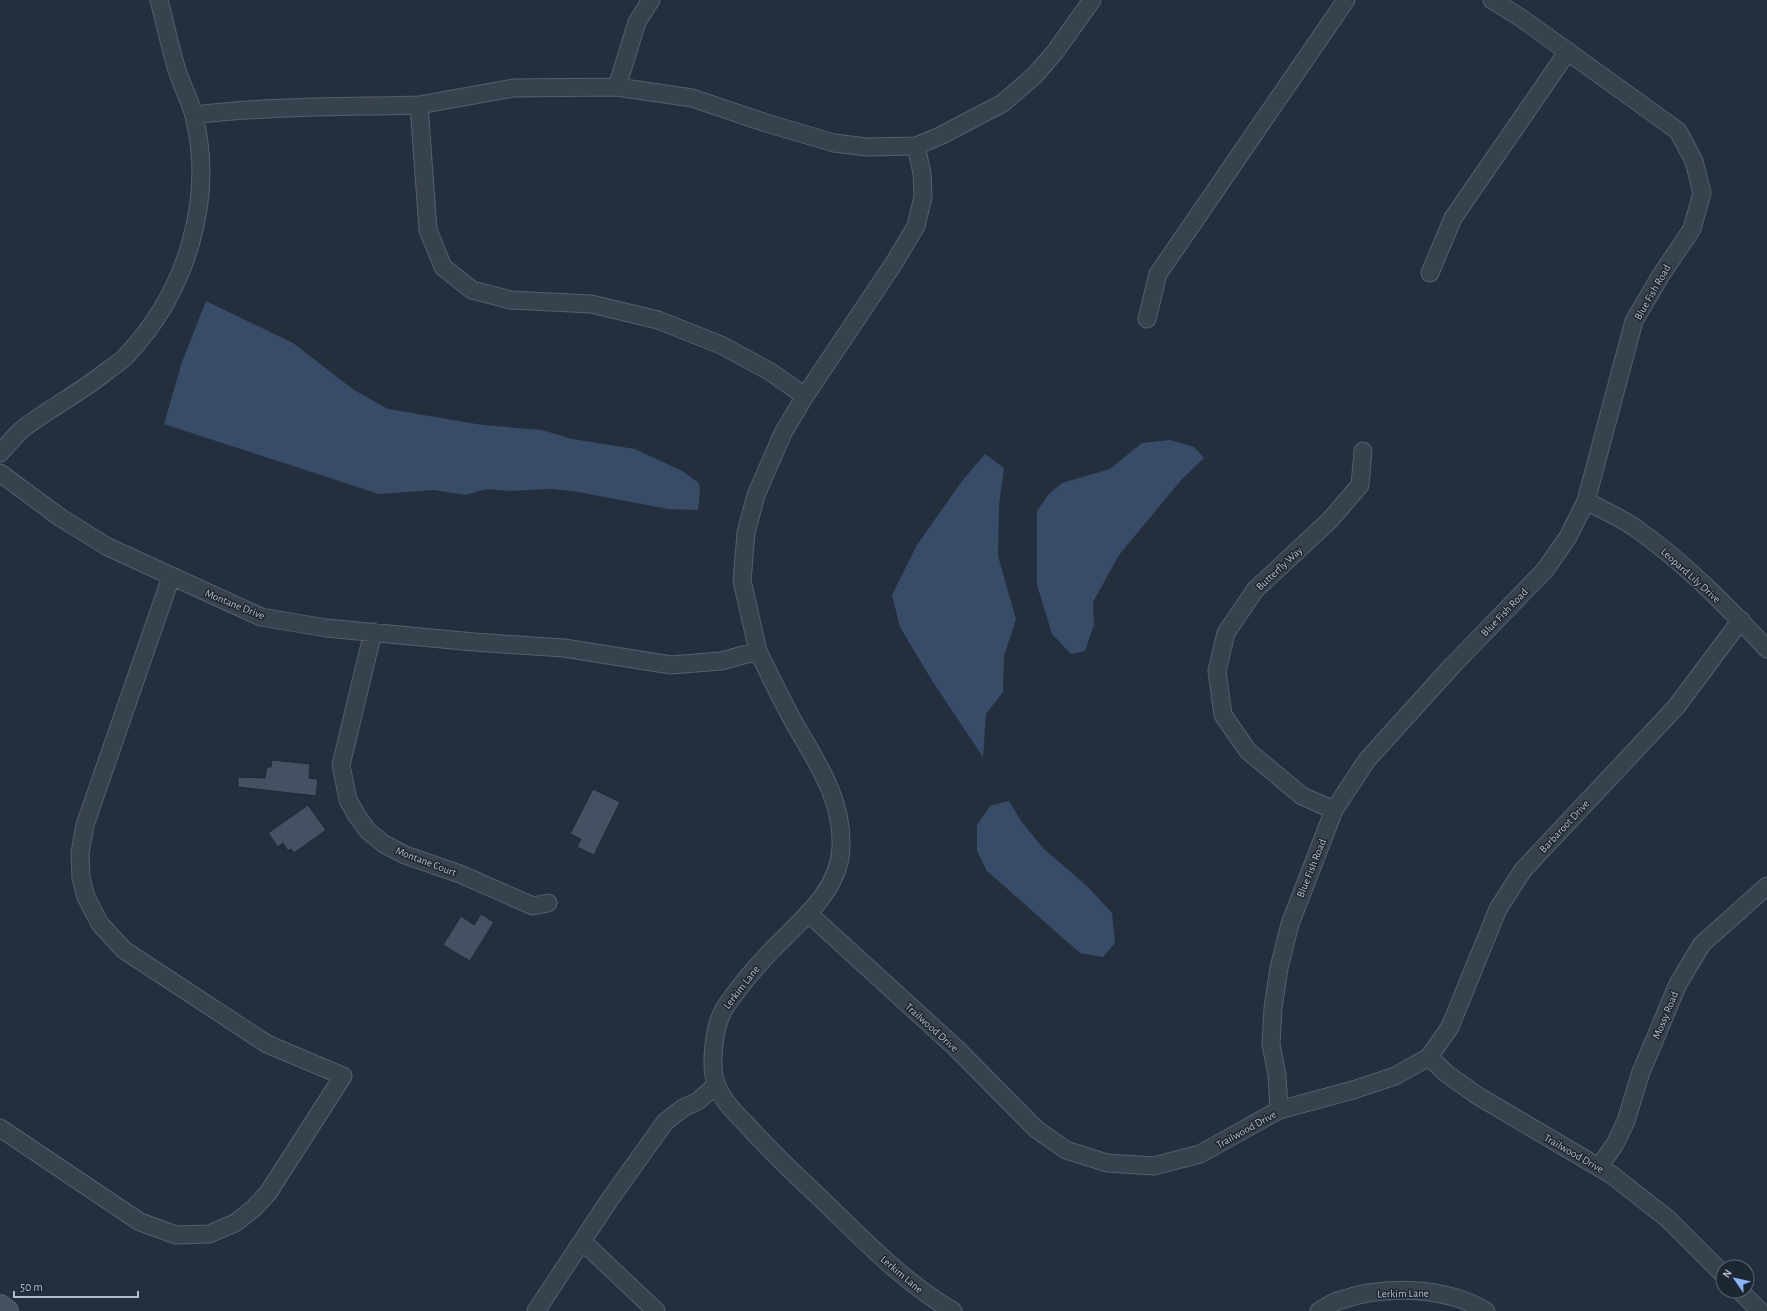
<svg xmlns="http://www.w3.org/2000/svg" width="1767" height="1311" font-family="'Alegreya Sans',sans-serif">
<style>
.water{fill:#394c67}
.building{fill:#455162;stroke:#1f2835}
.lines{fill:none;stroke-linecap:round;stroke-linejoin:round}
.street-casing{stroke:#565f6c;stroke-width:19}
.secondary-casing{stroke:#565f6c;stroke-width:24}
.street{stroke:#38414e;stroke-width:17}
.secondary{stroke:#465061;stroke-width:22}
.labels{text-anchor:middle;stroke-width:3;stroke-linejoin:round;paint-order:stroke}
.street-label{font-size:11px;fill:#b4bcc9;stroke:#1d2633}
</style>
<rect width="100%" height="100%" fill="#242f3e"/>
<path class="water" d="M206 301 293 343 354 390 388 409 482 425 542 430 572 439 635 449 682 471 699 483 700 490 698 510 668 509 573 491 552 489 510 491 486 489 466 495 434 490 379 494 164 424 182 362Z
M1170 440 1194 447 1204 458 1182 479 1119 555 1093 602 1094 625 1085 651 1071 654 1052 634 1037 585V511L1048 495 1062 483 1110 469 1142 443Z
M985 454 1004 468 999 505 998 556 1016 619 1004 656 1003 692 986 714 983 757 931 679 900 627 892 595 917 545 962 481Z
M1009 801 1021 821 1043 848 1089 888 1112 913 1115 943 1103 957 1080 953 987 871 977 851V825L990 806Z"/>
<path class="building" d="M272 760 310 764 309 778 318 779 316 796 238 787V777L265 778 267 767H271Z
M593 789 620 802 594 855 577 847 581 839 570 834Z
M308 805 326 830 294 853 291 849 288 851 283 843 278 847 268 833Z
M481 914 494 922 470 961 443 945 461 916 474 925Z"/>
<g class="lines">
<g class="street-casing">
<path id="street" d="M617 87 637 22 651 0
M419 105 514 88 617 87 692 98 766 123 834 143 866 147 916 146 940 136 1003 103 1035 75 1055 52 1092 0
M194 115C268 106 344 107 419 105L428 230 443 267 472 290 511 300 591 304 658 320 721 345 769 371 805 396 783 433 756 495 746 533 742 581 758 651
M1430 273 1453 218 1568 51
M1147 319 1158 274 1346 0
M805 396 894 263 916 226 923 197 922 173 916 146
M0 453C8 445 16 434 25 427 52 407 81 392 107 371 113 366 121 362 126 356 186 293 215 200 194 116 190 100 182 86 177 70 170 47 165 23 159 0
M0 473 61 518 108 547 261 617 326 628 474 642 564 648 671 665 721 661 758 651C769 674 781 698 793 721 816 761 843 799 841 847 840 891 799 922 771 951 754 969 738 988 724 1009 714 1026 709 1068 717 1086 723 1101 736 1114 747 1125 769 1149 791 1171 815 1193 859 1235 900 1280 953 1311
M1586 501C1601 509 1619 517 1634 527 1684 562 1726 605 1767 649
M373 632 341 765 348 800 357 816 368 831 384 844 405 855 460 874 533 906 548 903
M1334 810 1302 796 1248 751 1223 715 1217 671 1226 633 1255 590 1330 520 1360 485 1363 451
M808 913 957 1049 1036 1129 1066 1150 1107 1163 1154 1166 1200 1154 1279 1110 1353 1090 1395 1076 1429 1057 1447 1074 1478 1096 1612 1175 1668 1219 1723 1274
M1429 1057 1450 1027 1498 909 1523 870 1676 707 1741 620
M1279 1110 1277 1075 1271 1044 1273 1008 1279 968 1290 924 1334 810 1367 760 1453 665 1545 570 1568 537 1586 501 1634 321 1661 275 1692 229 1702 193 1694 161 1678 131 1521 18 1492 0
M0 1128 140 1222 176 1235 209 1234 235 1223 253 1209 268 1193 343 1076 267 1044 124 950 100 924 86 897 81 878 80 853 85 825 171 577
M1599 1167 1615 1144 1626 1121 1641 1072 1678 984 1702 944 1767 886
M582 1241 656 1311
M1740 1291 1760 1311
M536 1311 610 1199 665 1122 683 1108 698 1101 716 1085
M1319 1311C1325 1308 1331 1303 1338 1301 1383 1285 1445 1286 1486 1311"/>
</g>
<g class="secondary-casing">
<path id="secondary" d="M0 1306 7 1311"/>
</g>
<use href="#street" class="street"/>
<use href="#secondary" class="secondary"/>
</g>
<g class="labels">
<g class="street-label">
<text transform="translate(1652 292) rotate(-60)" y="4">Blue Fish Road</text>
<text transform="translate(1279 568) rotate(-43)" y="4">Butterfly Way</text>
<text transform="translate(1691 575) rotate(42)" y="4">Leopard Lily Drive</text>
<text transform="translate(235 604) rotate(22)" y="4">Montane Drive</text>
<text transform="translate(1504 612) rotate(-46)" y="4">Blue Fish Road</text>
<text transform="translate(1564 826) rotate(-47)" y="4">Barbaroot Drive</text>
<text transform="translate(426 861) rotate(21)" y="4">Montane Court</text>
<text transform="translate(1311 868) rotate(-68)" y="4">Blue Fish Road</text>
<text transform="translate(741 987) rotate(-52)" y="4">Lerkim Lane</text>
<text transform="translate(1665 1015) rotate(-67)" y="4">Mossy Road</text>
<text transform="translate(932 1027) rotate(42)" y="4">Trailwood Drive</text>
<text transform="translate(1246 1129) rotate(-29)" y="4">Trailwood Drive</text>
<text transform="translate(1574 1153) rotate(30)" y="4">Trailwood Drive</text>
<text transform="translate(902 1274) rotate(40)" y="4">Lerkim Lane</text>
<text transform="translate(1403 1293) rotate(-1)" y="4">Lerkim Lane</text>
</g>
</g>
<g transform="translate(1735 1279) rotate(304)"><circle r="19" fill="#1d2633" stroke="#59626f"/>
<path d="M0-3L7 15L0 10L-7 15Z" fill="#8ab4f8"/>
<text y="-6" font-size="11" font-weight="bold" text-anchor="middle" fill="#b4bcc9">N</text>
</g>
<path d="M14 1291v6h124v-6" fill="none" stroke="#b4bcc9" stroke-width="2"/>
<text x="20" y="1291" font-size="12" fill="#b4bcc9" stroke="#1d2633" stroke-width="3" paint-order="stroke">50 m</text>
</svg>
